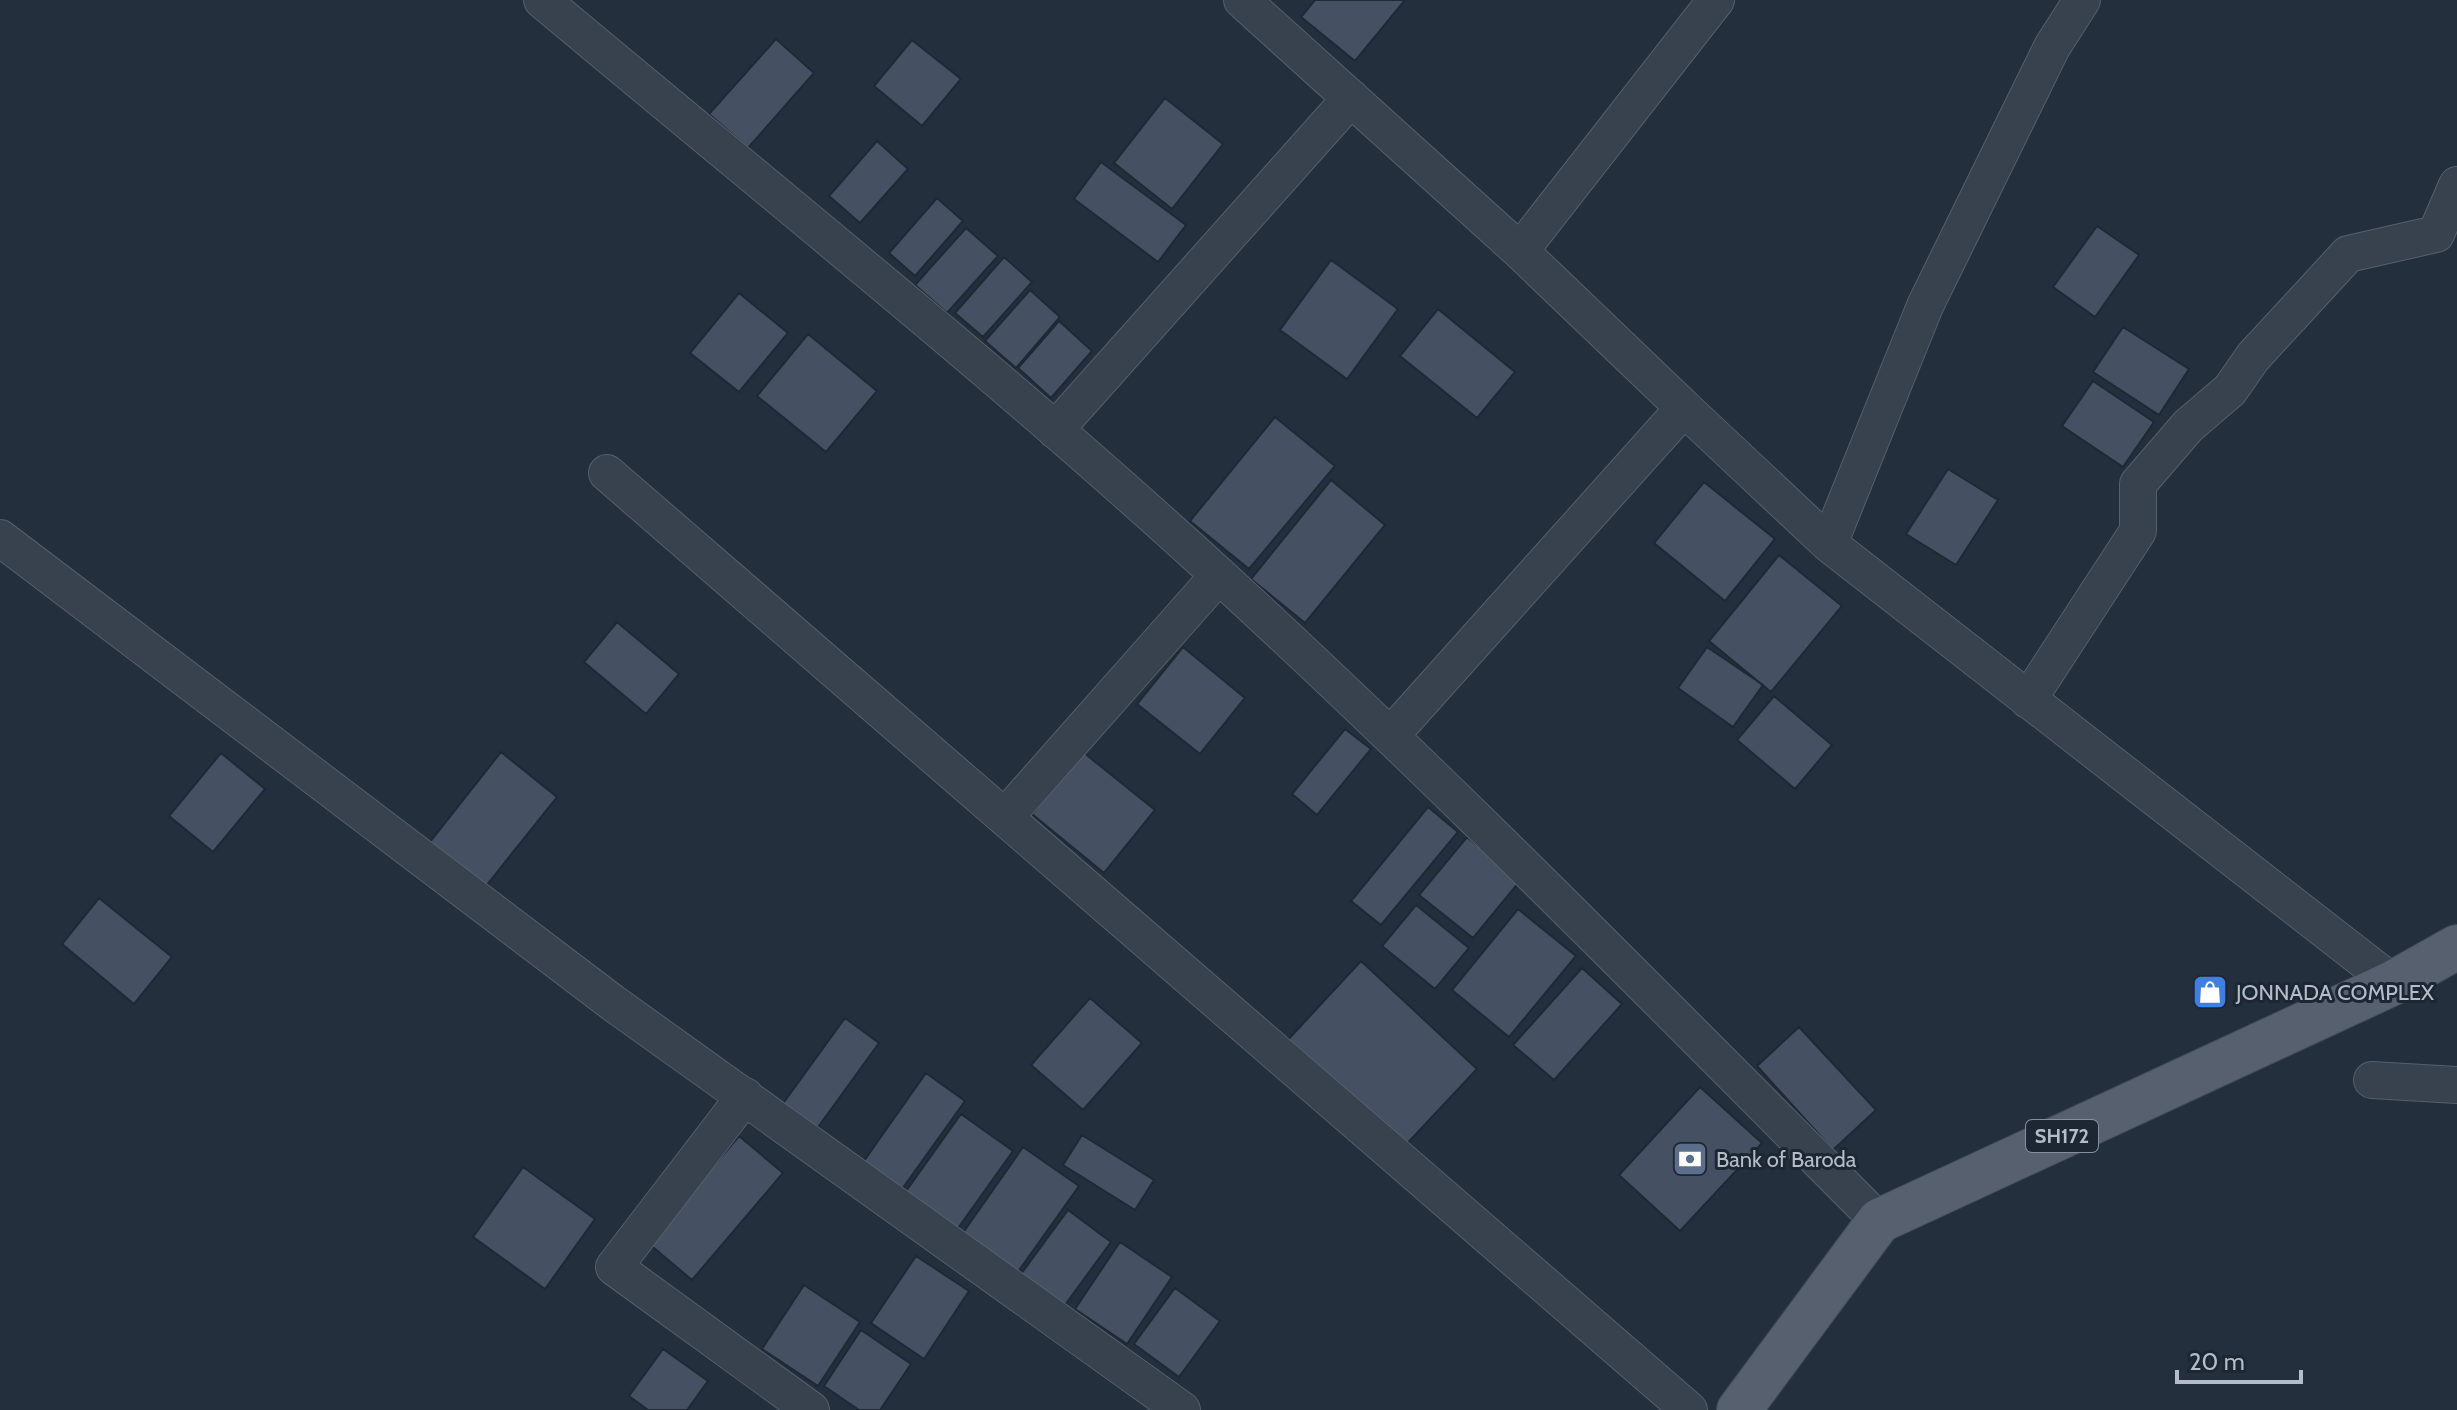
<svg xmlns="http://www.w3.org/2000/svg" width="2457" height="1410" font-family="Cabin,sans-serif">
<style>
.building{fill:#455162;stroke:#1f2835;stroke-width:2}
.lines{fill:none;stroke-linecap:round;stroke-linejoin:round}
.street-casing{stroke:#565f6c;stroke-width:38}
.primary-casing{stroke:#414a57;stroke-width:46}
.street{stroke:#38414e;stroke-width:36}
.primary{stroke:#56606e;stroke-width:44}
.labels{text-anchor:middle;stroke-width:6;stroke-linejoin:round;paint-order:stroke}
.shield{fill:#1d2633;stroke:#878f9c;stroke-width:2}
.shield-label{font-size:20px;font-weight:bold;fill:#b4bcc9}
.poi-label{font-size:22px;fill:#b4bcc9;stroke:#1d2633;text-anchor:start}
</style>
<rect width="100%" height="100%" fill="#242f3e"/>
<path class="building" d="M1315 0H1405L1355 61 1301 17Z
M776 39 814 73 748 148 709 114Z
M912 40 961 79 922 126 874 86Z
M1165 98 1223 144 1172 209 1114 163Z
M877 141 908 169 860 223 829 196Z
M1101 162 1186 225 1158 262 1074 199Z
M937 198 963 221 915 276 889 253Z
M2097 226 2139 255 2095 317 2053 287Z
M966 228 998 256 947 313 915 285Z
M1004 257 1032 282 983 337 955 313Z
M1331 260 1398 309 1347 379 1280 330Z
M1030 290 1060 317 1016 368 985 341Z
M739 293 788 333 739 392 690 353Z
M1438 309 1515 372 1477 418 1400 356Z
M1059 321 1092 351 1051 398 1018 368Z
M2123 327 2189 369 2159 415 2093 372Z
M808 334 877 391 826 452 757 396Z
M2093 381 2154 422 2123 467 2062 426Z
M1275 417 1335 466 1249 569 1190 521Z
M1948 469 1998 500 1956 565 1906 534Z
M1331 480 1385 525 1305 623 1251 579Z
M1704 482 1775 539 1725 601 1654 543Z
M1779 555 1842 606 1771 692 1709 641Z
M617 622 679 674 646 714 584 662Z
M1183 647 1245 698 1200 754 1137 704Z
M1707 647 1763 685 1733 727 1678 688Z
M1774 696 1832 745 1795 789 1737 740Z
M1345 729 1371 749 1317 815 1292 794Z
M501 752 557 797 486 886 430 842Z
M1083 752 1155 810 1104 873 1032 814Z
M221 753 265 789 213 852 169 816Z
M1428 807 1458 832 1381 925 1351 901Z
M1467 837 1520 881 1473 938 1419 895Z
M99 898 172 957 134 1004 62 944Z
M1416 905 1469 948 1435 989 1382 946Z
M1518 909 1576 956 1509 1037 1452 990Z
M1361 961 1477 1069 1401 1150 1285 1043Z
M1582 968 1622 1004 1554 1080 1513 1045Z
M1090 998 1142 1043 1083 1110 1031 1065Z
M845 1018 879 1043 813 1134 779 1109Z
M1799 1027 1876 1110 1833 1150 1757 1066Z
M926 1073 965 1101 897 1196 859 1168Z
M1700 1087 1762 1143 1680 1231 1619 1175Z
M961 1114 1013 1151 956 1231 904 1194Z
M1082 1135 1154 1180 1135 1210 1063 1165Z
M739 1136 783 1173 692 1280 648 1243Z
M1023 1147 1079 1186 1015 1276 960 1237Z
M523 1167 595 1219 545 1289 473 1237Z
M1068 1210 1111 1242 1065 1305 1021 1274Z
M1120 1242 1172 1277 1127 1344 1075 1309Z
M916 1256 969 1291 924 1359 871 1323Z
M804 1285 860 1322 818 1386 762 1349Z
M1175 1288 1220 1321 1179 1377 1134 1344Z
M861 1330 911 1364 880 1410H859L824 1386Z
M663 1349 708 1381 687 1410H648L629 1396Z"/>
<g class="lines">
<g class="street-casing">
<path id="street" d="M542 0C770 191 1003 377 1222 578 1448 785 1662 1004 1879 1221
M1242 0 1520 251 1684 408 1391 735
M1520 251 1716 0
M1684 408 1829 544 1925 306 2052 47 2082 0
M1055 430 1351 98
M607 473 1689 1410
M0 538 613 1003 1182 1410
M1829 544 2393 983
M2028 700 2138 531V484L2188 426 2230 390 2253 357 2348 254 2436 234 2457 185
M1005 817 1219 575
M2372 1080 2457 1085
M745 1096 614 1267 811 1410"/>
</g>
<g class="primary-casing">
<path id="primary" d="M1739 1410 1879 1221 2393 983 2457 947"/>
</g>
<use href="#street" class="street"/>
<use href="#primary" class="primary"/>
</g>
<defs>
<g id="shop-square" transform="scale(1.8)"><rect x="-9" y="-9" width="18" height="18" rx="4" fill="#3f7fe0" stroke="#1d2633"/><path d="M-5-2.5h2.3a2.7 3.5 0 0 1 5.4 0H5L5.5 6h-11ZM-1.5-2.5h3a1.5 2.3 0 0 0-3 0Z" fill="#fff"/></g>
<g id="bank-square" transform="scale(1.8)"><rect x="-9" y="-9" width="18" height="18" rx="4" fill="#5c6f8a" stroke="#1d2633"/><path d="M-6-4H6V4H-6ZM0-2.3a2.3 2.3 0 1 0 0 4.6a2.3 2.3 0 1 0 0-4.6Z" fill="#fff"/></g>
</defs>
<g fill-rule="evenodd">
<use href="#shop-square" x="2210" y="992"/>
<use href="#bank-square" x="1690" y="1159"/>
</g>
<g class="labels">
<rect class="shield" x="2026" y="1120" width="72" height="32" rx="6"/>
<g class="shield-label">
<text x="2062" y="1143">SH172</text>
</g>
<g class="poi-label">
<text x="2236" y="1000">JONNADA COMPLEX</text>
<text x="1716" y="1167">Bank of Baroda</text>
</g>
</g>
<path d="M2177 1370v12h124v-12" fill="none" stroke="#b4bcc9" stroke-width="4"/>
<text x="2189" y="1370" font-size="24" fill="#b4bcc9" stroke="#1d2633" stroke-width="6" paint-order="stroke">20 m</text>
</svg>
